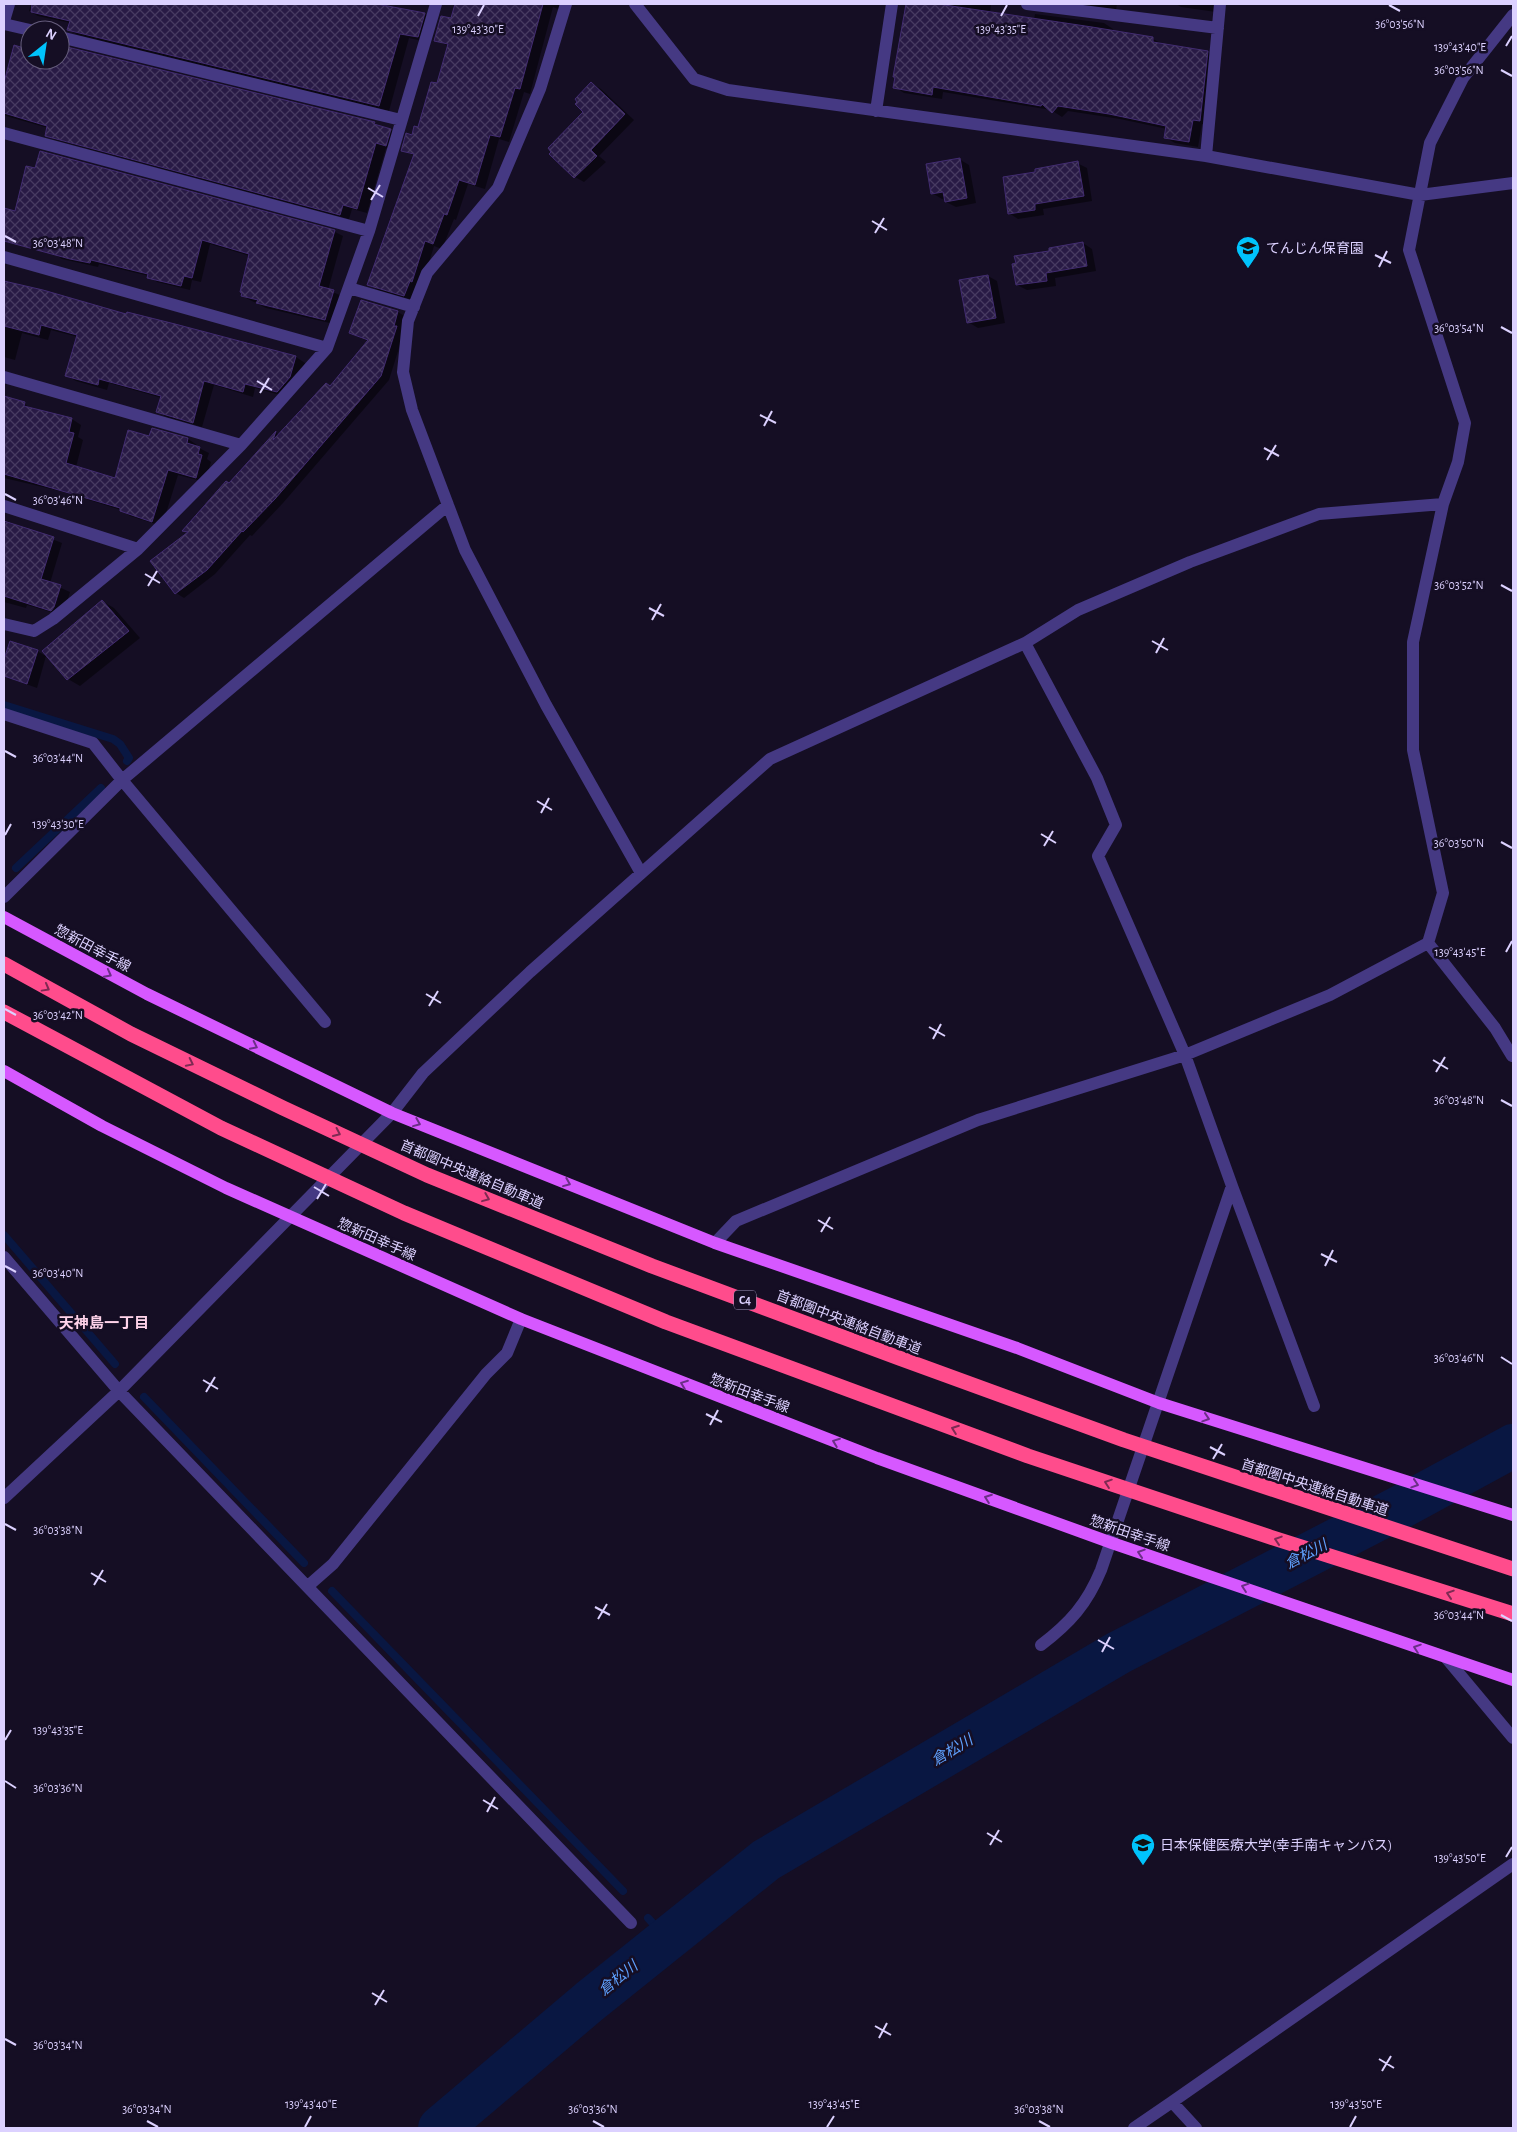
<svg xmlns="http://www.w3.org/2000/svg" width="1517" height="2132" font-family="'Alegreya Sans','Noto Sans JP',sans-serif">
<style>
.shadow{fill:#0007}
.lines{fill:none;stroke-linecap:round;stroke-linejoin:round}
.stream{stroke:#091742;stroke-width:8}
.river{stroke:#091742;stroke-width:44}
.building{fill:url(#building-cross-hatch);stroke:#422c71}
.minor{stroke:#453983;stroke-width:12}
.major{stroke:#d658ff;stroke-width:12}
.highway-bridge{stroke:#ff4c8c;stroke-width:15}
.oneway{stroke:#6c2f87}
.oneway2{stroke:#7e2a53}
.ticks{fill:none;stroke:#dcd1ff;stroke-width:2}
.labels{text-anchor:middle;stroke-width:5;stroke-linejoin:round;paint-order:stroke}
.shield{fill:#150e24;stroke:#a096bd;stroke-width:1}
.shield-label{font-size:12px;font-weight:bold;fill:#dcd1ff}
.poi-label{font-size:14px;fill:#dcd1ff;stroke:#150e24;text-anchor:start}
.street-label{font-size:14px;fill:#dcd1ff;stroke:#150e24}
.neighbourhood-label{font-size:15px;font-weight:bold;fill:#ffd3ea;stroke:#150e24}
.water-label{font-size:15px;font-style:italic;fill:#5fa1ff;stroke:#150e24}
.ticks-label{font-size:12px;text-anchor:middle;fill:#dcd1ff;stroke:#150e24;stroke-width:5;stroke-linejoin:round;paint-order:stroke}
</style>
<defs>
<pattern id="building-cross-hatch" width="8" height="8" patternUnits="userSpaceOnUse" patternTransform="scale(1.25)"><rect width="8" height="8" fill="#281a45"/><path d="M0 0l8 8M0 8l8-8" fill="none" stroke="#473a61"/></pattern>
</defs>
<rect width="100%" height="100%" fill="#150e24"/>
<path class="shadow" d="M31 4H370L424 14 434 19 427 42 409 38 389 111 78 35 69 30 71 23 38 16 29 11Z
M456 4H563L561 10 553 7 530 94 524 92 509 142 499 139 485 189 468 184 456 220 454 219 442 249 434 246 422 286 413 300 378 290 369 284 415 156 403 150 419 129 438 85 449 46 435 40 452 19Z
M908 4 929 7 930 4H991L990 13 1034 20 1035 14 1104 23 1113 29V32L1153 39 1164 45 1207 52 1217 57 1210 126 1202 124 1198 147 1175 143 1166 138 1167 129 1120 119 1068 111 1062 117 1051 110 943 92 942 99 904 93 895 87 896 77 895 76Z
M1062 4H1117L1116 10Z
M1176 4H1218L1216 12 1181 7Z
M15 47 30 51V60H60L64 48 374 123 400 135 395 151 386 148 367 213 352 209 349 219 56 140 46 135 48 128 6 116 4 114V86Z
M591 83 601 89 634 120 599 156 606 162 584 182 575 177 585 112Z
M41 153 335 232 343 236 328 290 342 296 334 324 266 308 242 296 250 256 210 244 201 282 192 280 190 290 157 282 149 276 99 264 98 267 62 259 56 255 4 241V210L15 213 36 170Z
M959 159 969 165 976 203 956 207 946 202V198L942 199 932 193Z
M1077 163 1087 168 1092 201 1043 209 1044 215 1018 219 1009 213 1037 173Z
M1083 243 1092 249 1096 271 1055 278 1056 286 1027 290 1017 285 1051 252Z
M988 276 997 281 1005 323 978 328 968 322Z
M4 282 127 316 296 357 305 363 300 382 287 397 255 388 253 397 214 385 202 427 167 417 158 412 162 398 109 383 107 390 76 381 67 376 78 337 51 330 48 340 22 333 15 360 4 357Z
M362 302 398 312 406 317 404 332 389 380 283 503 252 536 250 535 215 574 184 598 176 593 189 533 183 530 230 484 276 433 280 435 331 387 368 341 350 333Z
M4 398 23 403 32 409 72 419 81 425 78 437 83 440 76 467 116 480 150 438 153 429 188 439 197 445V447L209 453 207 459 211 462 205 482 178 475 162 526 130 516 121 510 60 491 4 478Z
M4 520 62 543 50 583 70 592 64 612 61 615 27 605 26 608 4 602Z
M102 601 114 608 140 638 80 686 68 679 43 651Z
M11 642 37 651 46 656 37 688 4 676V663Z"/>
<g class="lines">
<path class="stream" d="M4 705 113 739 120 744 129 758 127 761
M16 868 101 788
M4 1235 115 1364
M144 1397 304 1563
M332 1591 623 1891
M648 1918 667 1939"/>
<path class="river" d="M440 2128 590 2001 766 1860 1118 1653 1397 1509 1513 1446"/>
</g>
<path class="building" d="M32 4H377L425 13 418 37 400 34 379 106 67 30 70 21 31 12Z
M455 4H543L520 89 515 88 500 137 490 135 475 185 459 180 447 215 444 214 433 244 425 241 412 282 410 281 404 296 367 285 414 154 401 151 406 133 412 135 414 126 418 127 431 82 437 83 448 44 434 41 441 16 451 18Z
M906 4H938L1092 27 1153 37V42L1208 51 1200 121 1193 120 1189 142 1164 138 1166 126 1109 114 1058 106 1052 113 1042 104 1041 106 933 87 932 95 893 88 895 77H893Z
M14 45 30 50V60H60L63 46 375 122 374 124 391 129 386 146 376 143 357 209 343 205 340 215 45 136 47 126 4 113V82Z
M591 82 625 114 591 150 597 156 574 178 549 154 551 152 548 148 583 112 575 104 577 102 575 99Z
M40 151 335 230 319 286 334 290 325 320 256 303 258 300 241 296 242 293 240 292 249 254 202 240 192 278 184 276 181 286 147 278 148 274 91 260 90 263 70 259 4 241V208L15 211 26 166 35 168Z
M960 158 967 198 945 202 943 192 931 194 926 164Z
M1078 161 1084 196 1035 204V210L1008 214 1003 177 1035 172V169Z
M1083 242 1087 266 1046 273 1047 281 1016 285 1012 264 1016 263 1014 256 1049 251V248Z
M988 275 996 318 967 323 959 280Z
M4 281 43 290 126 314 127 312 175 324 296 356 290 377 277 392 245 384 243 392 204 381 193 423 156 412 161 396 99 379 98 385 65 376 77 335 41 325 39 335 4 326Z
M361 300 398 311 394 326H397L381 376 275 499 243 532 242 531 207 570 175 594 150 561 188 532 182 531 226 481 229 483 276 431 273 440 326 383 330 386 368 340 349 333Z
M4 396 25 402 24 406 72 418 69 432 74 433 66 463 115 478 128 430 149 436 152 428 188 438 187 443 200 447 198 454 202 455 196 478 168 470 152 522 120 511V508L4 474Z
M4 521 54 537 41 579 61 585 54 607 51 611 4 596Z
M102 600 129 631 67 680 42 651Z
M10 641 38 650 27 684 4 676V659Z"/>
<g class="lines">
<path class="minor" d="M566 4 540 89 498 188 427 273 408 321 403 372 412 410 465 550 546 705 641 873
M635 4 694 79 728 90 1206 156 1420 195 1513 183
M1027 4 1218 28
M4 21 9 4
M4 24 30 30
M60 37 401 120
M876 111 892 4
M4 133 369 231
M1206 156 1220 4
M4 257 327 348
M349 288 414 307
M4 377 241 445
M4 506 138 549
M4 624 34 631 53 619 138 549 241 445 327 348 369 231 436 4
M1025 643 1097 778 1116 825 1098 856 1185 1055 1232 1186 1101 1570C1087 1604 1070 1623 1041 1645
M4 714 93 743 122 780 325 1022
M4 897 122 780 448 505
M1428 943 1495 1028 1512 1056 1513 1055
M1232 1186 1314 1406
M715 1243 736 1221 978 1120 1185 1055 1330 995 1428 943 1443 893 1413 750V642L1443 504 1458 462 1465 423 1409 250 1430 143 1463 78 1513 15
M4 1257 119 1391 631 1923
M4 1498 119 1391 392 1113 423 1073 530 972 770 759 1025 643 1078 610 1190 562 1319 514 1443 504
M308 1586 333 1564 486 1374 507 1353 521 1319
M1447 1659 1513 1738
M1134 2128 1172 2102
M1196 2128 1172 2102 1513 1864"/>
<path class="major" d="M4 917 147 994 392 1113 715 1243 1017 1348 1159 1403 1513 1515
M4 1071 102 1126 226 1188 521 1319 877 1458 1112 1543 1513 1680"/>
<path class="highway-bridge" d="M4 964 131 1034 283 1108 427 1175 652 1266 899 1358 1124 1440 1513 1569
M4 1012 221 1128 404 1213 666 1322 1028 1456 1270 1537 1513 1614"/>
</g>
<defs><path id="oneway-chevron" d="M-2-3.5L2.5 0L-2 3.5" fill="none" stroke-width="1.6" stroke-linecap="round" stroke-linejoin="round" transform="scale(1.25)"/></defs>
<g class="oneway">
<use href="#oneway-chevron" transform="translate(108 974) rotate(28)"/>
<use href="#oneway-chevron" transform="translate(254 1046) rotate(26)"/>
<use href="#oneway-chevron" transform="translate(417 1123) rotate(22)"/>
<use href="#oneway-chevron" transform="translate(567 1183) rotate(22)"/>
<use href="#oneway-chevron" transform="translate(684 1384) rotate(-159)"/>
<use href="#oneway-chevron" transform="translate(1206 1418) rotate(18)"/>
<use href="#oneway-chevron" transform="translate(836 1442) rotate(-159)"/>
<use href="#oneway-chevron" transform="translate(1415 1484) rotate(18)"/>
<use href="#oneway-chevron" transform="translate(988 1498) rotate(-160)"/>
<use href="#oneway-chevron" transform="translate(1141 1553) rotate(-162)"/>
<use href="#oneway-chevron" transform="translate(1245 1587) rotate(-161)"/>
<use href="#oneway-chevron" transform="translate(1417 1648) rotate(-161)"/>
</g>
<g class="oneway2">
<use href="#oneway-chevron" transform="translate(46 988) rotate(29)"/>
<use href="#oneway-chevron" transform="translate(190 1063) rotate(26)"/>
<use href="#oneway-chevron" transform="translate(337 1133) rotate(25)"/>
<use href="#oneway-chevron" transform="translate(486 1198) rotate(22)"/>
<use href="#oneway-chevron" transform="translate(955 1429) rotate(-160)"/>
<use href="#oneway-chevron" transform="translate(1108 1483) rotate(-161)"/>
<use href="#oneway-chevron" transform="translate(1278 1540) rotate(-162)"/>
<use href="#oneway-chevron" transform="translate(1450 1594) rotate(-162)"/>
</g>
<path class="ticks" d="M1389 5 1400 11M478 16 484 5M1001 16 1007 5M1506 46 1512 36M1501 70 1512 76M368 188 383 197M371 200 380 185M872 221 887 230M875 233 884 218M5 236 16 242M1375 255 1391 263M1379 267 1387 251M1501 327 1512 333M257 381 272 390M260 393 269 378M760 415 776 423M764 426 772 411M1264 448 1279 456M1267 460 1276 445M5 494 16 500M145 574 160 583M1501 585 1512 591M148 586 157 571M649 608 664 616M652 620 661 604M1152 641 1168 650M1156 653 1164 638M5 751 16 757M537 801 552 810M541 813 549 798M1041 834 1056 843M5 835 11 824M1501 842 1512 848M1044 846 1053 831M1506 952 1512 941M426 994 441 1003M429 1006 438 991M5 1009 16 1015M929 1027 945 1036M933 1039 941 1024M1433 1060 1448 1069M1436 1072 1445 1057M1501 1100 1512 1106M314 1187 329 1196M317 1199 326 1184M818 1220 833 1229M821 1232 830 1217M1321 1254 1337 1262M5 1266 16 1272M1325 1266 1333 1250M1501 1357 1512 1364M203 1380 218 1389M206 1392 215 1377M706 1414 722 1422M710 1425 718 1410M1210 1447 1225 1455M1213 1459 1222 1444M5 1524 16 1530M91 1573 106 1582M94 1585 103 1570M595 1607 610 1615M1501 1615 1512 1621M598 1619 607 1604M1098 1640 1114 1649M1102 1652 1110 1637M5 1740 11 1730M5 1781 16 1788M483 1800 498 1809M487 1812 495 1797M987 1833 1002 1842M990 1845 999 1830M1506 1857 1512 1847M372 1993 387 2002M375 2005 384 1990M875 2026 891 2035M879 2038 887 2023M5 2039 16 2045M1379 2059 1394 2068M1382 2071 1391 2056M147 2121 158 2127M593 2121 604 2127M1039 2121 1050 2127M305 2127 311 2116M827 2127 834 2116M1350 2127 1356 2116"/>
<defs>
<g id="school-pin" transform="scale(1.25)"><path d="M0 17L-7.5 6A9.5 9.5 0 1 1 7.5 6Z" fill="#00c3fc" stroke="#150e24"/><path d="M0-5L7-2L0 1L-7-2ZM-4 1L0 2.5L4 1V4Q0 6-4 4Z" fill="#111"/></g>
</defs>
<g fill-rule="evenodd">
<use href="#school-pin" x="1248" y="248"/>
<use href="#school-pin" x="1143" y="1845"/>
</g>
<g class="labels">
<rect class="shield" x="734" y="1290.5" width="22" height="19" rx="4"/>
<g class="shield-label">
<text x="745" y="1304">C4</text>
</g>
<g class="poi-label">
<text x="1266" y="253">てんじん保育園</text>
<text x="1160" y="1850">日本保健医療大学(幸手南キャンパス)</text>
</g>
<g class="street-label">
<text transform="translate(93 948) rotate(28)" y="5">惣新田幸手線</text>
<text transform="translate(472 1174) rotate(23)" y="5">首都圏中央連絡自動車道</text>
<text transform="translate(377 1239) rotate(24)" y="5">惣新田幸手線</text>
<text transform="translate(849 1322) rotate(21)" y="5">首都圏中央連絡自動車道</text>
<text transform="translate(750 1393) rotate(21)" y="5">惣新田幸手線</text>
<text transform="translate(1315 1487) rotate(18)" y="5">首都圏中央連絡自動車道</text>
<text transform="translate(1130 1533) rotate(19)" y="5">惣新田幸手線</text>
</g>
<g class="neighbourhood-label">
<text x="104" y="1328">天神島一丁目</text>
</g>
<g class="water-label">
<text transform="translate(1306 1554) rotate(-28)" y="5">倉松川</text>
<text transform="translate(952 1750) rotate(-31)" y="5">倉松川</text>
<text transform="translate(618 1978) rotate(-39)" y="5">倉松川</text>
</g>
</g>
<g class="ticks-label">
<text x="1400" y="28">36°03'56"N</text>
<text x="478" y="33">139°43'30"E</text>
<text x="1001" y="33">139°43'35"E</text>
<text x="1460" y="51">139°43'40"E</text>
<text x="1459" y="74">36°03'56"N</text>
<text x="58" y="247">36°03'48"N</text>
<text x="1459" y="332">36°03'54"N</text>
<text x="58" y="504">36°03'46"N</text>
<text x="1459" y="589">36°03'52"N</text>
<text x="58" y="762">36°03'44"N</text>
<text x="58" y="828">139°43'30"E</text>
<text x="1459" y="847">36°03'50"N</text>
<text x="1460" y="956">139°43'45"E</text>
<text x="58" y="1019">36°03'42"N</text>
<text x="1459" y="1104">36°03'48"N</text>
<text x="58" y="1277">36°03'40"N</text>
<text x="1459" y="1362">36°03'46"N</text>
<text x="58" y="1534">36°03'38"N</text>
<text x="1459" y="1619">36°03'44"N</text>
<text x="58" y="1734">139°43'35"E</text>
<text x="58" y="1792">36°03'36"N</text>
<text x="1460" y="1862">139°43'50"E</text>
<text x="58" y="2049">36°03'34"N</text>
<text x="311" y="2108">139°43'40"E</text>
<text x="834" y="2108">139°43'45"E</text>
<text x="1356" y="2108">139°43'50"E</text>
<text x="147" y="2113">36°03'34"N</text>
<text x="593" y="2113">36°03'36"N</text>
<text x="1039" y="2113">36°03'38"N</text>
</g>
<rect width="1517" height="2132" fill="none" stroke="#dcd1ff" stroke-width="10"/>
<g transform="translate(45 45) rotate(30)"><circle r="24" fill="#150e24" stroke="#655c7c"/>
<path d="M0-4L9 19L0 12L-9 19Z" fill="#00c3fc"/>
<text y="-8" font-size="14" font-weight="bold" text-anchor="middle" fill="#dcd1ff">N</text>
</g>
</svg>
